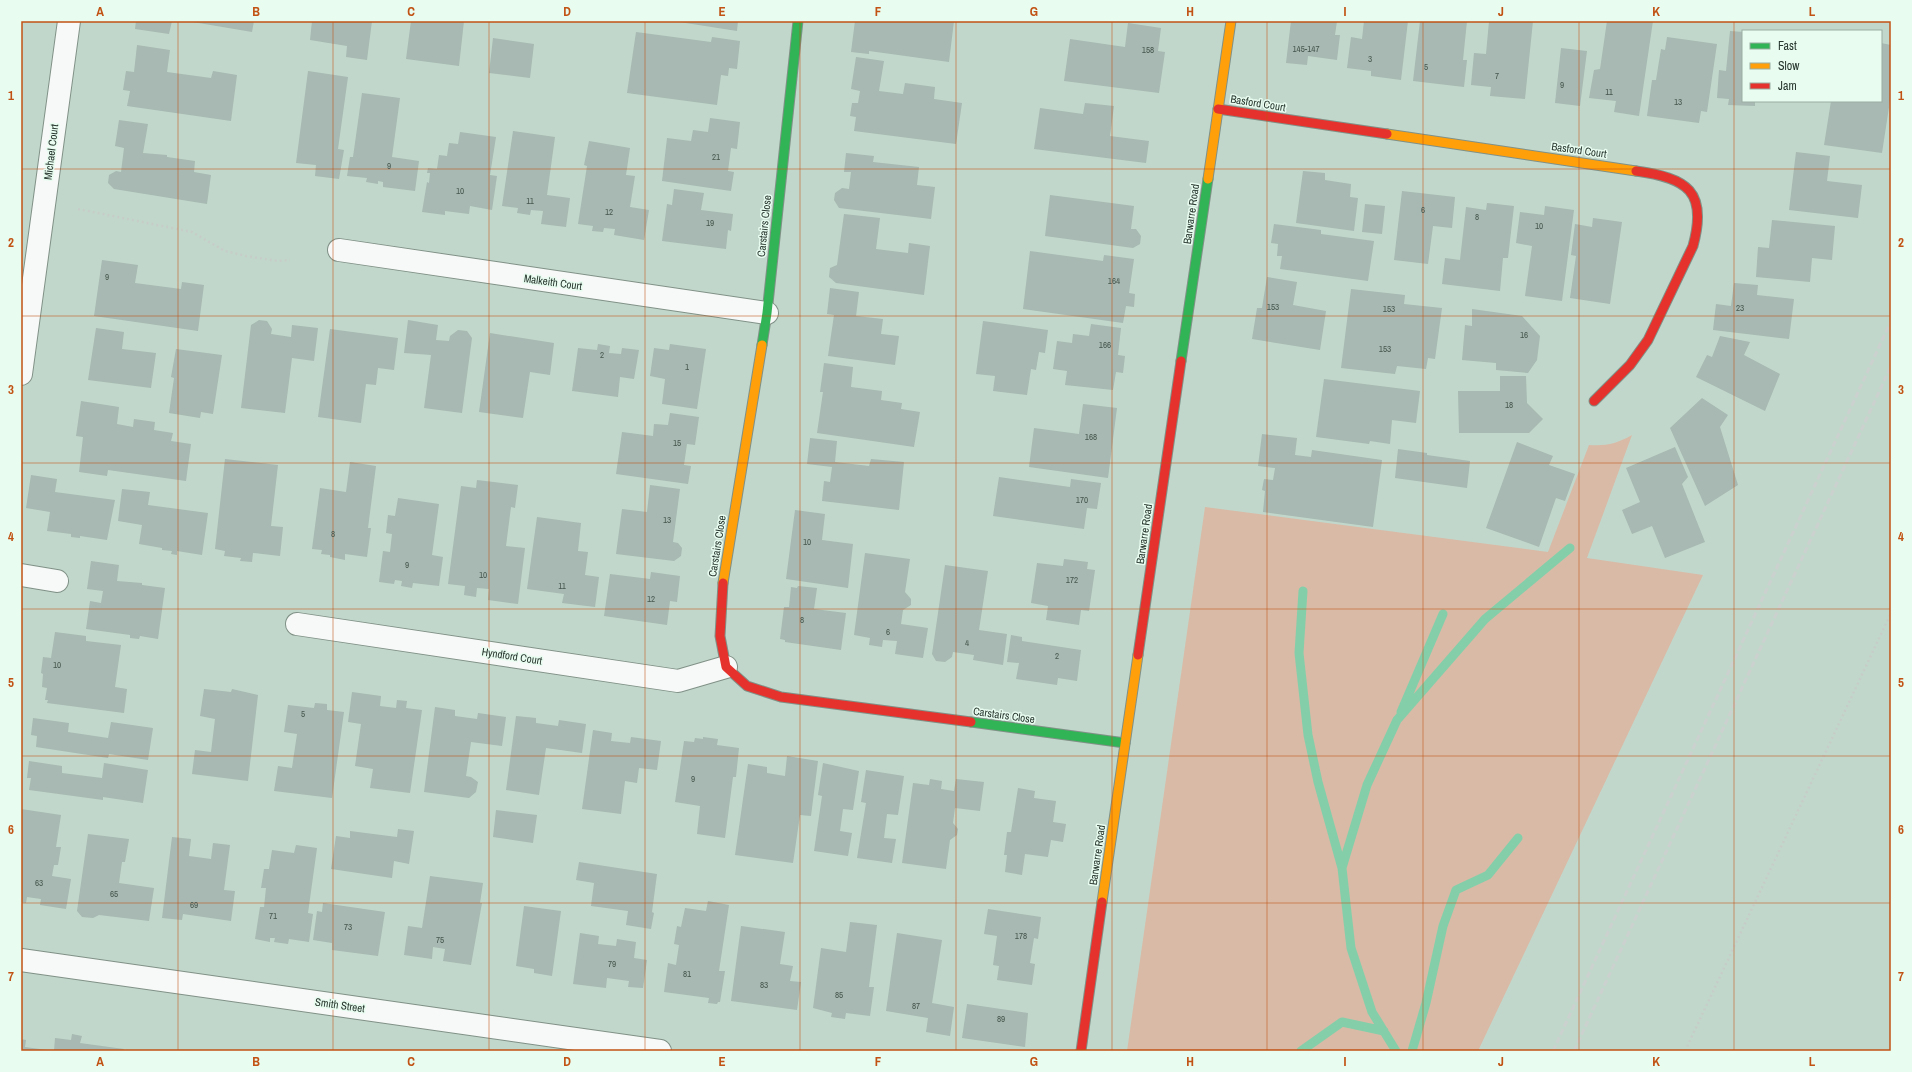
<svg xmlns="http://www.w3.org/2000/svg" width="1912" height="1072" font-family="'Archivo Narrow',sans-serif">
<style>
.green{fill:#d9baa6}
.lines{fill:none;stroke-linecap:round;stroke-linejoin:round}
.stream{stroke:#84cfaa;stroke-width:9}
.building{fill:#a7b9b2}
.street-casing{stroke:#809187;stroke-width:24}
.fast-casing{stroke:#809187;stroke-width:11}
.slow-casing{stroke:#809187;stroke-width:11}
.jam-casing{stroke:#809187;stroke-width:11}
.path{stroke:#c6cdc9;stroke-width:2.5;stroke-dasharray:2 3;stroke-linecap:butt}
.street{stroke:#f6f9f7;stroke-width:22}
.fast{stroke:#30b455;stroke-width:9}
.slow{stroke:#ff9f0a;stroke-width:9}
.jam{stroke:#e5322d;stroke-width:9}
.rail{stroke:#cbd1ce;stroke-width:3;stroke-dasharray:6 3;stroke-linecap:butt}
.grid{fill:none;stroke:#c15213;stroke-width:1;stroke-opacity:0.55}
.labels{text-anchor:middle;stroke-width:3;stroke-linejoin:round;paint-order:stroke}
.number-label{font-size:9px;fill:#47574f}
.street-label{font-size:11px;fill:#27362e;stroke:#e8fcf0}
.neatline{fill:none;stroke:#c15213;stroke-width:1.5}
.grid-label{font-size:13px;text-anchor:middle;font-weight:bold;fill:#c15213}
</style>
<rect width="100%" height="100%" fill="#c2d7cb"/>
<path class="green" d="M1632 435 1587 558 1703 575 1478 1051H1127L1205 507 1548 552 1589 445C1607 446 1616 444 1632 435Z"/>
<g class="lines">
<path class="stream" d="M1303 591 1299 653 1308 735 1318 782 1342 868
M1401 712 1443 614
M1301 1051 1342 1022 1384 1031
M1396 1051 1372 1012 1351 948 1342 868 1367 785 1397 720 1485 619 1570 548
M1412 1051 1426 1003 1443 926 1456 890 1488 875 1518 838"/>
</g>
<path class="building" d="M136 21H172L169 34 135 29Z
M187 21H254L252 32Z
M312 21H372L367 60 346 57 347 46 310 40Z
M411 21H464L459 66 406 59Z
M673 21H738L737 31Z
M855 21H954L949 62 869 51V54L851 52Z
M1291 21H1337L1335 35H1340L1337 60 1308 56 1307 65 1286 63Z
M1364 21H1408L1401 80 1371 76V71L1347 68 1351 37 1362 39Z
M1420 21H1467L1463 60H1467L1464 87 1413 81Z
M1489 21H1533L1525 99 1490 96 1491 87 1471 85 1474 53 1486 54Z
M1607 21H1653L1639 116 1614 112 1616 101 1589 98 1594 70 1600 69Z
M1128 23 1161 28 1158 51 1165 52 1159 93 1064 81 1070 39 1125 47Z
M1730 31 1743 32V101H1755V106L1728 105 1729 99 1717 98 1719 70 1726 71Z
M636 32 711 42 712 37 740 41 737 69 729 68 728 76 721 75 717 105 627 93Z
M1667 37 1717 44 1707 112 1701 111 1699 123 1647 116 1652 80H1656L1661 49 1665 50Z
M493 38 534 44 530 78 489 73Z
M1881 43 1891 45V94L1882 153 1824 145 1831 101H1881Z
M137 45 170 50 167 72 211 78 213 71 237 75 231 121 127 106 130 91 123 90 126 71 134 72Z
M1561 48 1587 51 1580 106 1555 103Z
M856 57 884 61 879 91 903 94 905 83 935 87 934 99 962 103 956 144 854 131 856 117 850 116 852 103H858L860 91 851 89Z
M308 71 348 77 338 149 344 150 339 179 315 176 316 165 296 163Z
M362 93 400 98 392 157 419 161 415 191 383 187V182L378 181V184L366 182 367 178 347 176 350 157H353Z
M1085 103 1114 106 1110 136 1149 141 1146 163 1034 149 1040 108 1083 114Z
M710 118 740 122 737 149 731 148 728 171 734 172 731 191 662 181 667 138 691 141 693 130 708 132Z
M119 120 148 124 143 153 167 155V157L195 161 194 172 211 175 207 204 114 189 108 183 109 175 116 171 121 172 124 148 115 146Z
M513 131 555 137 547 195 570 198 566 227 541 224 543 211 531 210 530 215 517 213 518 208 502 206Z
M460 132 496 137 490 175 497 176 492 210 470 206 469 214 445 211V215L422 212 427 182 429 183 430 173H427L428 168 437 169 439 155 447 156 449 143 458 144Z
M589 141 630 148 626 175 635 176 630 207 649 210 644 240 614 235 615 229 604 228 603 232 592 231 593 226 578 224 587 166 584 165Z
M1796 152 1830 156 1827 181 1862 185 1858 218 1789 210Z
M846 153 874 156 873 162 919 167 917 185 935 187 931 219 839 208 834 200 835 193 842 188 849 189 851 172H844Z
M1303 171 1325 173V180L1351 184 1350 197 1358 198 1354 231 1296 223Z
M674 189 704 193 701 210 733 214 731 231 728 230 726 249 662 241 667 204 672 205Z
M1402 191 1455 197 1452 228 1433 226 1428 264 1394 260Z
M1050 195 1134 206 1131 229H1136L1141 236 1140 244 1133 248 1045 236Z
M1487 203 1514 206 1508 258H1503L1500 291 1442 284 1445 258 1460 260 1466 207 1486 210Z
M1365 204 1385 206 1382 234 1362 232Z
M1545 206 1574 210 1562 301 1525 296 1532 246 1516 243 1520 212 1544 215Z
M844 214 880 218 876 249 908 253 909 243 930 246 924 295 836 283 829 277 830 268 837 265Z
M1593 218 1622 222 1610 304 1570 298 1576 256 1571 255 1575 224 1592 227Z
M1772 220 1835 226 1832 260 1812 258 1810 282 1756 277 1758 247 1769 248Z
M1274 224 1321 230V234L1374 241 1368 281 1280 269 1282 256H1277L1278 244 1271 243Z
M1030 251 1103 261 1104 255 1134 259 1129 293 1135 294 1134 307 1126 306 1123 323 1023 309Z
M102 260 138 265 135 283 181 289 182 282 204 285 198 331 94 316Z
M1267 277 1297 282 1293 305 1326 311 1320 350 1252 339 1257 308H1262Z
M1734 283 1758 285 1757 295 1794 299 1789 339 1713 330 1716 304 1731 306Z
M830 288 859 292 856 316 883 319 881 334 899 336 895 365 828 356 834 315 827 314Z
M1351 289 1405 295 1404 304 1442 308 1435 359 1428 358 1426 369 1397 366 1395 374 1341 368Z
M1472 309 1522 316 1540 336 1537 360 1528 373 1496 370V363L1462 360 1465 325 1472 326Z
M259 320 267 321 272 329 271 334 291 337 292 325 318 328 314 361 292 358 285 413 241 408 251 325Z
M408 320 438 325 436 340 449 341 450 336 458 330 467 331 472 338 462 413 424 408 431 355 404 353Z
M983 321 1048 330 1045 353 1039 352 1036 370 1031 369 1027 395 993 391 995 376 976 374Z
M1091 324 1121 328 1118 355 1125 356 1123 373 1116 372 1113 390 1065 385 1067 371 1053 369 1057 341 1072 343 1073 334 1089 336Z
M96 328 124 332 122 349 156 353 151 388 88 380Z
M330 329 398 338 394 370 378 368 376 385 366 384 361 423 318 417Z
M490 333 554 343 550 375 530 372 523 418 479 412Z
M1720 336 1750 342 1744 355 1780 374 1765 411 1696 377 1707 355 1712 357Z
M598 344 610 346 609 353 621 354 622 348 639 350 634 379 620 377 618 397 572 391 578 348 597 350Z
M670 344 706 349 697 409 662 404 665 379 650 376 654 348 669 350Z
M176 349 222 355 213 414 201 412 200 418 169 413 174 378 171 377Z
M824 363 853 367 851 387 882 391 881 400 902 403 901 409 920 412 914 447 817 433 823 392H820Z
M1500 376H1526L1527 403 1543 419 1529 433H1459L1458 391H1500Z
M1324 379 1420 391 1416 423 1392 420 1390 444 1370 441 1369 444 1316 437Z
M1702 398 1728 415 1720 427 1738 485 1705 506 1670 428Z
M81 401 119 407 117 424 133 427 134 419 155 422 154 430 173 433 171 441 191 444 186 481 108 470 107 476 79 472 83 437 76 436Z
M1083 404 1117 408 1108 478 1029 467 1034 428 1079 434Z
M670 413 699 417 695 445 687 444 684 465 691 466 688 484 616 474 622 432 653 436 654 424 668 425Z
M1262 434 1297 438 1295 455 1311 457 1312 450 1382 460 1373 527 1263 512 1265 491 1262 490 1264 479 1273 480 1275 468 1258 466Z
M810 438 837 441 835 462 869 466 871 459 904 462 899 510 822 501 824 481 830 482 832 467 807 464Z
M1517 442 1553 456 1549 465 1575 474 1565 501 1556 498 1539 547 1486 528Z
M1675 447 1688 477 1682 484 1705 542 1665 558 1652 526 1632 534 1622 510 1640 502 1626 468Z
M1398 449 1427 453V455L1470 461 1467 488 1395 478Z
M225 459 278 465 271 526 283 527 280 556 253 553 252 562 240 561 241 558 224 556 225 551 215 549Z
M350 462 376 466 368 528H371L367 557 345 554V560L330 557V555L321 554 322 550 312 549 320 488 346 492Z
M31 475 57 479 55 492 115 500 107 540 80 536V538L71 537V534L47 531 50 512 26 508Z
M999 477 1070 487 1071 479 1101 483 1097 509 1087 508 1084 529 993 516Z
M477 480 518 485 515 508 511 507 506 546 525 548 518 604 488 600 489 589 477 588 476 597 464 595 465 586 448 584 461 486 476 488Z
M650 485 680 489 673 542 678 543 682 548 681 556 674 561 616 554 622 509 647 512Z
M122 489 150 492 148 505 208 513 202 555 177 551V555L171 554 172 551 162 550V548L139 544 142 525 118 521Z
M398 498 439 504 432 555 443 557 439 586 413 583 412 588 401 586 402 581 395 580 394 584 379 582 383 551 390 552 392 534 386 533 388 515 395 516Z
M795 510 825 514 822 540 853 544 848 588 786 579Z
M537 517 581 523 578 551 588 552 585 575 599 577 595 607 562 603 564 594 527 589Z
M865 553 910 559 905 592 911 599V605L903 610 901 624 928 628 923 658 895 654 897 641 883 640 882 647 869 645 870 638 854 635Z
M1064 559 1088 562 1087 569 1095 570 1089 611 1081 610 1079 625 1046 620 1048 606 1031 603 1037 563 1063 566Z
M91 561 119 565 117 581 142 583V585L165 588 158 639 140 636 139 639 130 638V635L86 629 90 601 101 603 103 591 87 589Z
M945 565 988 571 979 630 1007 634 1003 665 973 660 974 655 953 652 952 657 945 662 936 661 932 654Z
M651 572 680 576 677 602 670 601 667 625 604 616 610 574 650 579Z
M798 586 817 588 814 609 846 613 841 650 785 642V640L780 639 784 607H789L791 587 797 588Z
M55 632 86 636V641L121 645 115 687 127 689 124 713 47 703 48 700H45L47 688 42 687 43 674 41 673 43 657 51 658Z
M1011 635 1022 637V641L1081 650 1077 681 1058 678 1057 685 1016 679 1019 663 1007 662Z
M204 689 231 692 232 689 258 695 248 781 192 774 195 750 211 752 215 719 200 716Z
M352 692 381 696 380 706 396 708 397 700 407 701 406 708 422 710 410 793 370 788 373 769 355 766 361 724 348 722Z
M315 703 327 704V710L344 712 332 798 274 791 278 766 292 768 297 734 284 732 288 705 314 708Z
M435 707 455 710V716L477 719 478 713 506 717 502 746 471 742 466 776 471 777 478 782 476 792 469 798 424 792Z
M516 716 536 718V723L558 726 559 720 586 724 582 753 546 748 539 795 506 790Z
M33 718 69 723 68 732 108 738 111 722 153 728 148 760 109 754 108 758 36 747 37 736 31 735Z
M593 730 612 733 611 741 630 743 631 737 661 741 657 770 639 768 637 783 625 781 621 814 582 809Z
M703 737 718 739 717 745 739 748 736 777H733L725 838 697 834 700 806 675 802 684 741 694 742 695 738 703 739Z
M787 756 818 761 811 816 800 815 793 863 735 855 748 764 767 767V773L785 776Z
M29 761 62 766V773L102 778 104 763 148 770 143 803 103 797V800L29 790 31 778H27Z
M823 763 859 771 853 810 843 809 840 831 852 833 848 856 814 851 822 796 818 795Z
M866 770 904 776 898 815 887 814 884 838 896 839 892 863 857 858 866 803 861 802Z
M930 779 942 781 941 789 954 791 956 779 984 782 980 811 955 808 953 823 958 829 957 835 950 840 946 869 902 863 913 783 929 785Z
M1018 788 1035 791 1034 798 1056 801 1053 822 1066 824 1063 842 1051 840 1048 857 1025 854 1022 875 1005 872 1007 855H1004L1007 832H1011Z
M21 809 61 815 56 847H61L58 865H54L52 876 71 879 66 909 40 905 41 899 27 897 26 903 21 902Z
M496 810 537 815 533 843 493 837Z
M398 829 414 831 409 864 394 861 392 878 331 869 336 836 350 838V831L397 837Z
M88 834 129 839 125 862H122L119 883 154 888 149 921 99 915 93 918 82 917 77 911Z
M172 837 191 839 189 856 211 859 213 843 230 845 224 890 235 891 231 921 183 914 182 920 162 918Z
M296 845 317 848 308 913 313 914 309 942 289 939 288 944 274 942 275 938H270V942L255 939 260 907H264L266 888H261L264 869H269L272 850 294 853Z
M579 862 657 874 652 912 654 913 651 929 626 925 628 911 591 906 594 883 576 880Z
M430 876 483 883 480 903H482L471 965 443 961 445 949 433 947 432 959 404 955 408 926 422 928Z
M708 901 729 905 719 971H725L720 1002H718L717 1004 708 1003 709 998 664 992 668 963 676 965 679 945 674 944 677 926 681 927 685 908 706 911Z
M323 903 385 912 378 956 332 950V943L313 940 317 911 322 912Z
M524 906 561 911 552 976 534 973V969L516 966Z
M988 909 1041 917 1038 939 1034 938 1030 963 1035 964 1032 985 997 980 999 966 993 965 997 936 984 934Z
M850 922 877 925 869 987H874L870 1016 846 1013 845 1019 831 1017 832 1013 813 1008 821 948 846 952Z
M741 926 785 932 780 964 793 966 790 981 801 982 797 1010 731 1001Z
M580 933 599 936 598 944 616 946 617 939 636 942 634 958 647 960 643 988 628 987 629 981 607 978 606 988 573 984Z
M897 933 942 940 932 1003 954 1007 950 1036 926 1032 928 1018 886 1011Z
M967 1004 1028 1013 1025 1047 962 1038Z
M72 1034 82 1036 80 1043 124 1049 123 1051H54L55 1038 71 1040Z
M21 1039 26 1040 25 1047 47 1050V1051H21Z"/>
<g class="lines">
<g class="street-casing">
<path id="street" d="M339 250 767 313
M21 374 69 21
M21 575 57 581
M297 624 678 681 726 667
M21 960 660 1051"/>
</g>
<g class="fast-casing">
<path id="fast" d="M762 345 767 313 798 21
M1181 361 1208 179
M971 722 1125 743"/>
</g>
<g class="slow-casing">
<path id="slow" d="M1387 134 1636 171
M1208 179 1231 21
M723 583 762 345
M1102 902 1138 655"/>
</g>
<g class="jam-casing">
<path id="jam" d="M1218 109 1387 134
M1594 401 1630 365 1648 340 1693 246C1708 191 1687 178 1636 171
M723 583 720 636 726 667 747 686 781 697 971 722
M1138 655 1181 361
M1081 1051 1102 902"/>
</g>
<path class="path" d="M78 209 192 232 225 251 246 256 278 261 290 260
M1685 1051 1891 613"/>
<use href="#street" class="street"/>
<use href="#fast" class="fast"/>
<use href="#slow" class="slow"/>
<use href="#jam" class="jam"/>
<path class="rail" d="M1553 1051 1891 321
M1574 1051 1891 366"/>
</g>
<path class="grid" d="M178 21V1051M333 21V1051M489 21V1051M645 21V1051M800 21V1051M956 21V1051M1112 21V1051M1267 21V1051M1423 21V1051M1579 21V1051M1734 21V1051M21 169H1891M21 316H1891M21 463H1891M21 609H1891M21 756H1891M21 903H1891"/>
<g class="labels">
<g class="number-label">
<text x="1306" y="52">145-147</text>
<text x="1148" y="53">158</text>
<text x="1370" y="62">3</text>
<text x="1426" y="70">5</text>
<text x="1497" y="79">7</text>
<text x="1562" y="88">9</text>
<text x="1609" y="95">11</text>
<text x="1678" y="105">13</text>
<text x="716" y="160">21</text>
<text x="389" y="169">9</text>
<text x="460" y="194">10</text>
<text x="530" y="204">11</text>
<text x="1423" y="213">6</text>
<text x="609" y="215">12</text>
<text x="1477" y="220">8</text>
<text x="710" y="226">19</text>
<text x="1539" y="229">10</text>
<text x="107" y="280">9</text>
<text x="1114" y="284">164</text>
<text x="1273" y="310">153</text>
<text x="1740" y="311">23</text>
<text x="1389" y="312">153</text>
<text x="1524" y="338">16</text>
<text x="1105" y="348">166</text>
<text x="1385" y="352">153</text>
<text x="602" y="358">2</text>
<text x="687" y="370">1</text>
<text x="1509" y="408">18</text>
<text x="1091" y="440">168</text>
<text x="677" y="446">15</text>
<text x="1082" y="503">170</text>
<text x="667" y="523">13</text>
<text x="333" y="537">8</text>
<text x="807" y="545">10</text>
<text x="407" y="568">9</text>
<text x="483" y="578">10</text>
<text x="1072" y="583">172</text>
<text x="562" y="589">11</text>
<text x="651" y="602">12</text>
<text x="802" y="623">8</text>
<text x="888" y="635">6</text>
<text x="967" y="646">4</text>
<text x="1057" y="659">2</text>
<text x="57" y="668">10</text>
<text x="303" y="717">5</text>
<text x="693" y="782">9</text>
<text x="39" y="886">63</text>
<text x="114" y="897">65</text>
<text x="194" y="908">69</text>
<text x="273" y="919">71</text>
<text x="348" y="930">73</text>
<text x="1021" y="939">178</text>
<text x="440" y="943">75</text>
<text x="612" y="967">79</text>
<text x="687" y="977">81</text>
<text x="764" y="988">83</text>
<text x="839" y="998">85</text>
<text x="916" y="1009">87</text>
<text x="1001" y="1022">89</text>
</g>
<g class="street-label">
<text transform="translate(1258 103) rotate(9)" y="4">Basford Court</text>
<text transform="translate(1579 150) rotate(8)" y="4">Basford Court</text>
<text transform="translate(51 152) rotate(-83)" y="4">Michael Court</text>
<text transform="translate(1191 214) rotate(-82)" y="4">Barwarre Road</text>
<text transform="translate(764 226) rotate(-84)" y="4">Carstairs Close</text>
<text transform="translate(553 282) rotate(8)" y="4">Malkeith Court</text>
<text transform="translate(1144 534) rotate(-82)" y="4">Barwarre Road</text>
<text transform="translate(717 546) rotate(-81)" y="4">Carstairs Close</text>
<text transform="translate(512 656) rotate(9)" y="4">Hyndford Court</text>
<text transform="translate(1004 715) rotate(8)" y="4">Carstairs Close</text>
<text transform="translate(1097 855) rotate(-82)" y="4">Barwarre Road</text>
<text transform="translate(340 1005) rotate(8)" y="4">Smith Street</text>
</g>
</g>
<rect width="1912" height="1072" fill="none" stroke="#e8fcf0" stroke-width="44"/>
<rect x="1742" y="30" width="140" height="72" fill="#e8fcf0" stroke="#9bada2"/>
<rect x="1750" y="43" width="20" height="6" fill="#30b455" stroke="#9bada2"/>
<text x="1778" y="50" font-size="12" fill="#27362e">Fast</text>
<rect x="1750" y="63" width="20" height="6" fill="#ff9f0a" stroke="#9bada2"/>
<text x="1778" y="70" font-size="12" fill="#27362e">Slow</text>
<rect x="1750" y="83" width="20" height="6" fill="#e5322d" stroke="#9bada2"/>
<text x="1778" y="90" font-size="12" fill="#27362e">Jam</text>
<rect x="22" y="22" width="1868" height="1028" class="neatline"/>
<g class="grid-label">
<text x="100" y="16">A</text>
<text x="256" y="16">B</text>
<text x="411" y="16">C</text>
<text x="567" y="16">D</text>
<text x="722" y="16">E</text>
<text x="878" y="16">F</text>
<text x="1034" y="16">G</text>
<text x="1190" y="16">H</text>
<text x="1345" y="16">I</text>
<text x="1501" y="16">J</text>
<text x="1656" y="16">K</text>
<text x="1812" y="16">L</text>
<text x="11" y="100">1</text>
<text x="1901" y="100">1</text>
<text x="11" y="247">2</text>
<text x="1901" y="247">2</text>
<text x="11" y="394">3</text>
<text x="1901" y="394">3</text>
<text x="11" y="541">4</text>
<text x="1901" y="541">4</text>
<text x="11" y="687">5</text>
<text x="1901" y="687">5</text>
<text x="11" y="834">6</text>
<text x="1901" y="834">6</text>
<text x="11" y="981">7</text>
<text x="1901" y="981">7</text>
<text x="100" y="1066">A</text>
<text x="256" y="1066">B</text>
<text x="411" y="1066">C</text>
<text x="567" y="1066">D</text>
<text x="722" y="1066">E</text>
<text x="878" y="1066">F</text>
<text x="1034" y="1066">G</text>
<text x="1190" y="1066">H</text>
<text x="1345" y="1066">I</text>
<text x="1501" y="1066">J</text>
<text x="1656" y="1066">K</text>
<text x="1812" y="1066">L</text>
</g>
</svg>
